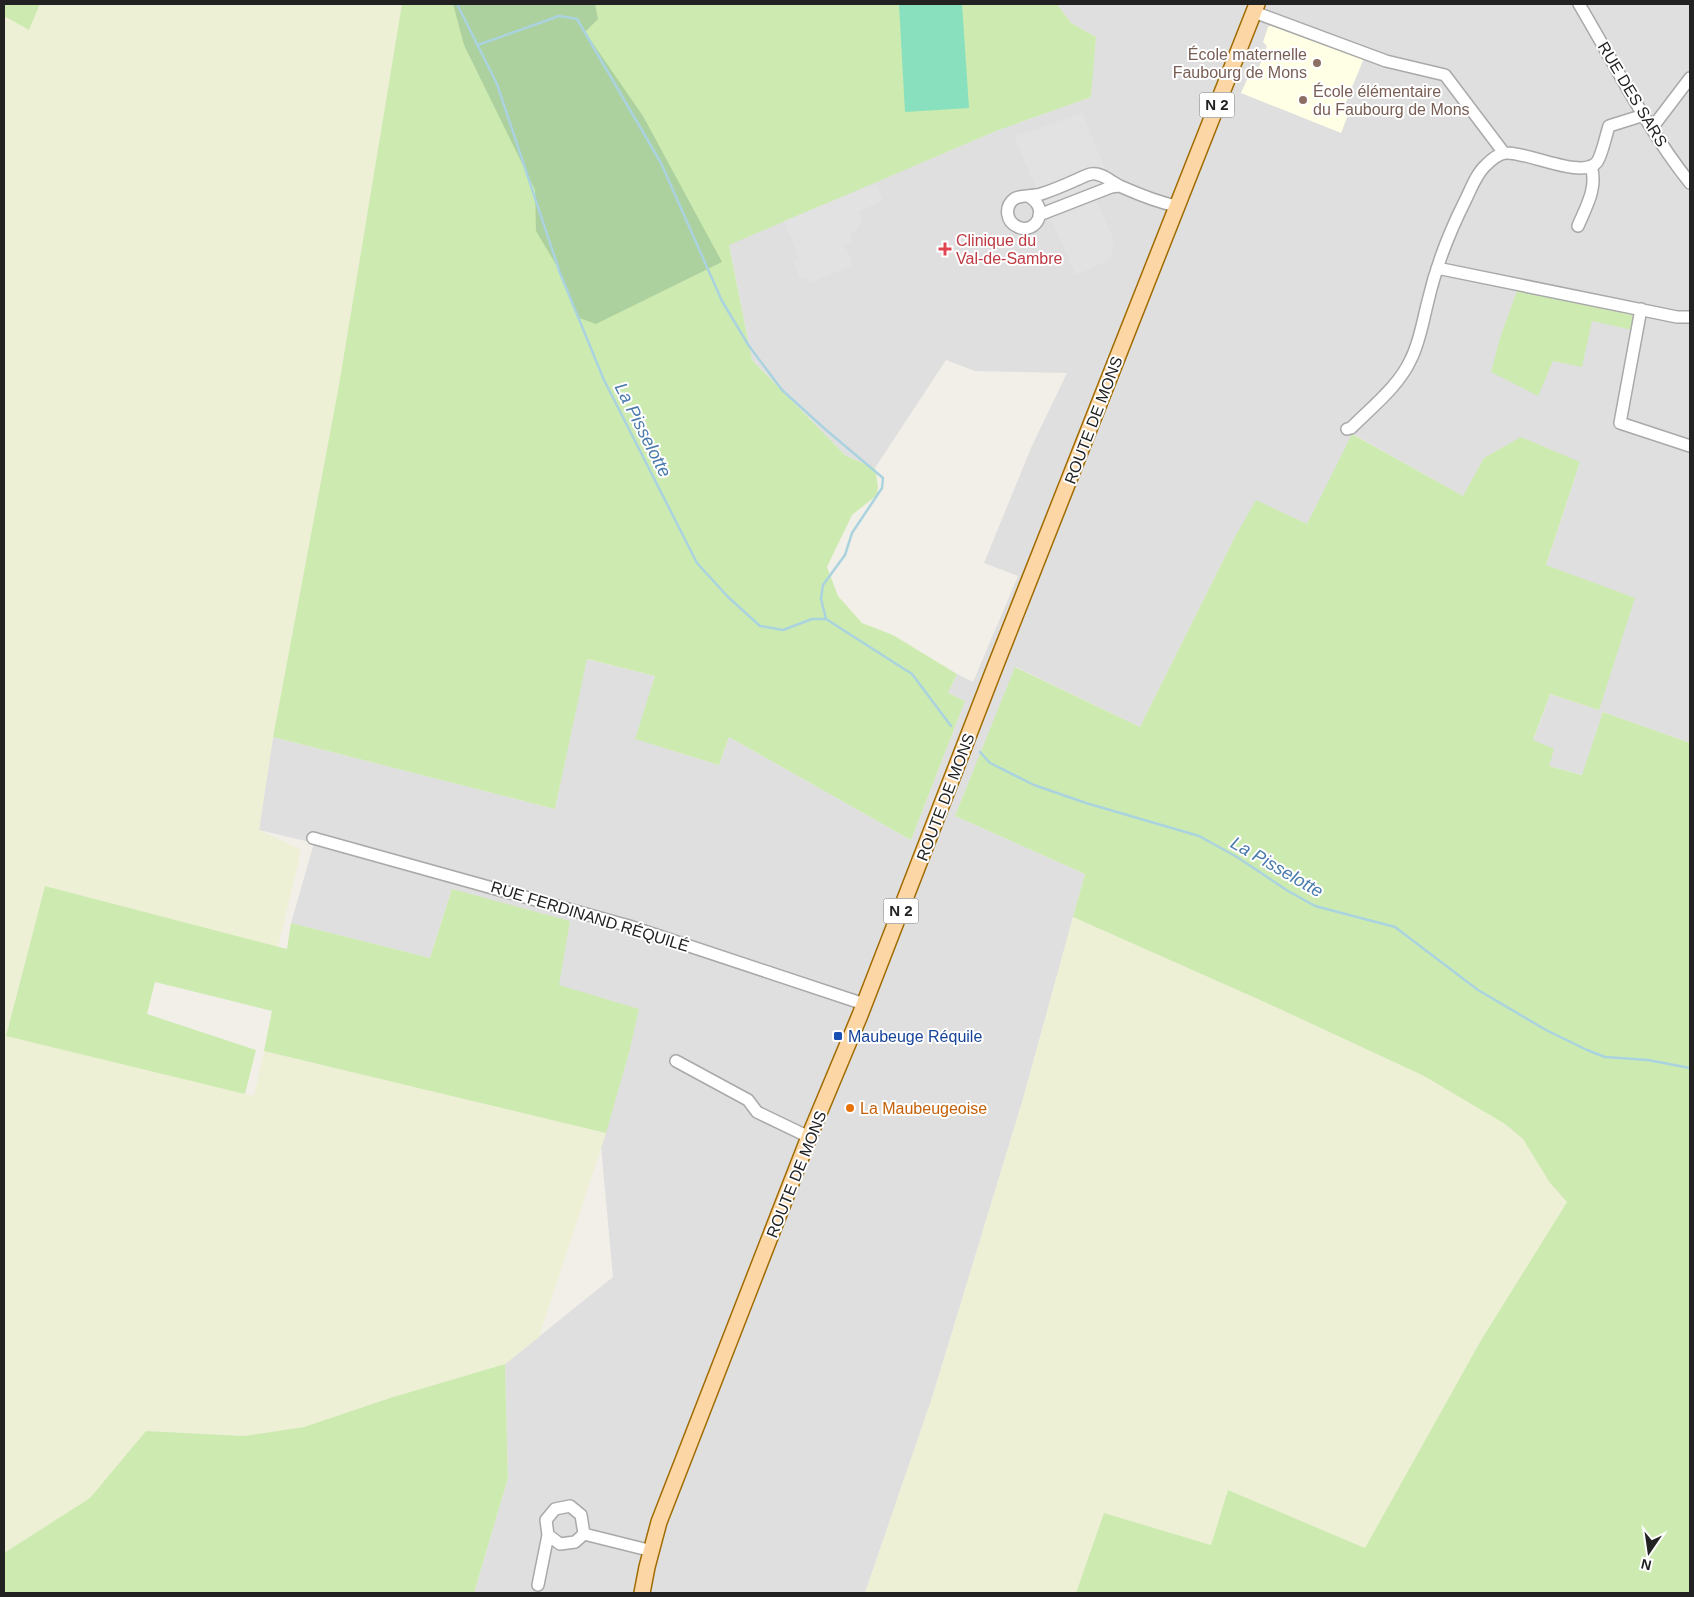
<svg xmlns="http://www.w3.org/2000/svg" width="1694" height="1597" font-family="Helvetica,sans-serif">
<style>
.residential{fill:#e0dfdf}
.education{fill:#ffffe5}
.farmland{fill:#eef0d5}
.grass{fill:#cdebb0}
.forest{fill:#add19e}
.pitch{fill:#88e0be}
.parking{fill:#e2e2e2}
.lines{fill:none;stroke-linecap:round;stroke-linejoin:round}
.stream{stroke:#aad3df;stroke-width:2.5}
.minor-casing{stroke:#a9a9a9;stroke-width:14}
.major-casing{stroke:#a06b00;stroke-width:18}
.minor{stroke:#fff;stroke-width:11}
.major{stroke:#fcd6a4;stroke-width:15}
.education-dot{fill:#8d6e63;stroke:#fff;stroke-width:2}
.health-dot{fill:#e0444e;stroke:#fff;stroke-width:2}
.transit-dot{fill:#1a4fb4;stroke:#fff;stroke-width:2}
.food-dot{fill:#e8710a;stroke:#fff;stroke-width:2}
.labels{text-anchor:middle;stroke-width:4;stroke-linejoin:round;paint-order:stroke}
.shield{fill:#fff;stroke:#646464;stroke-width:1}
.shield-label{font-size:15px;font-weight:bold;fill:#222}
.education-label{font-size:16px;fill:#785e54;stroke:#fff;text-anchor:end}
.street-label{font-size:16px;fill:#222;stroke:#fff}
.health-label{font-size:16px;fill:#be3a42;stroke:#fff;text-anchor:start}
.transit-label{font-size:16px;fill:#164399;stroke:#fff;text-anchor:start}
.food-label{font-size:16px;fill:#c56008;stroke:#fff;text-anchor:start}
.water-label{font-size:18px;font-style:italic;fill:#4a7aab;stroke:#fff}
</style>
<rect width="100%" height="100%" fill="#f2efe9"/>
<path class="residential" d="M1057 4H1690V743L1603 712 1583 775 1549 766 1533 741 1550 694 1599 710 1546 565 1580 462 1484 458 1464 497 1353 434 1307 524 1236 535 1140 727 1016 667 955 816 1085 874 1023 1099 933 1395 865 1593H474L508 1478 505 1364 613 1277 601 1147 629 1053 559 985 452 889 430 958 291 923 314 843 259 830 273 737 555 809 586 659 655 676 636 739 719 765 729 737 911 840 965 701 948 693 957 674 973 682 1018 576 984 563 1031 448 1067 373 975 371 946 360 875 468 846 456 752 360 729 244 996 131 1090 97 1096 37 1071 23Z"/>
<path class="education" d="M1271 25H1283L1364 58 1344 107 1350 110 1341 133 1241 93 1253 66 1259 67 1267 46 1263 42 1268 27Z"/>
<path class="farmland" d="M40 4H402L339 385 273 737 259 830 300 849 299 860 278 947 45 886 6 1035 254 1096 264 1051 606 1133 539 1337 505 1364 390 1398 304 1427 244 1436 146 1431 90 1498 4 1553V16L29 30Z
M1073 917 1269 1004 1424 1076 1505 1124 1523 1139 1550 1183 1567 1202 1480 1342 1365 1548 1228 1490 1211 1545 1104 1513 1076 1593H865L933 1395 1023 1099Z"/>
<path class="grass" d="M4 4H40L29 30 4 16Z
M402 4H1057L1071 23 1096 37 1091 97 996 131 729 245 752 360 846 456 875 468 878 486 877 495 852 515 827 567 838 596 862 623 893 635 957 674 948 693 965 701 911 840 729 737 719 765 635 739 655 676 587 659 555 809 273 737 339 385Z
M1517 291 1628 314 1634 316 1633 330 1592 321 1582 367 1553 361 1538 396 1491 372 1500 338Z
M1352 434 1463 496 1484 458 1521 437 1580 462 1546 565 1635 598 1599 710 1550 694 1533 740 1554 749 1549 766 1582 775 1603 712 1690 743V1593H1076L1104 1513 1211 1545 1228 1490 1365 1548 1480 1342 1567 1202 1550 1183 1523 1139 1505 1124 1424 1076 1269 1004 1073 917 1085 874 955 816 1015 667 1140 727 1236 535 1256 500 1307 524Z
M45 886 287 949 291 923 430 958 452 889 570 921 559 985 639 1009 629 1053 606 1133 264 1051 272 1011 155 982 147 1014 256 1050 245 1094 6 1036Z
M505 1364 508 1478 474 1593H4V1553L90 1498 146 1431 244 1436 304 1427 390 1398Z"/>
<path class="forest" d="M453 4H595L598 19 585 32 643 116 722 262 596 324 579 318 561 273 536 231 535 190 464 45Z"/>
<path class="pitch" d="M899 4H962L969 108 905 112Z"/>
<path class="parking" d="M1082 113 1110 181 1091 188 1114 240 1110 260 1076 275 1014 137Z
M876 183 883 201 859 211 862 221 856 231 849 234 852 241 844 244 853 265 809 283 807 276 800 279 793 261 799 258 784 221Z"/>
<g class="lines">
<path class="stream" d="M457 4 497 84 560 273 604 380 697 563 728 597 760 626 783 630 812 619H826L912 674 951 726
M478 45 559 16 577 19 661 163 722 301 749 346 782 390 825 429 883 478 882 488 852 533 845 555 823 585 821 599 826 619
M980 752 990 763 1034 785 1086 803 1199 836 1237 857 1288 891 1315 906 1395 927 1478 990 1546 1030 1587 1050 1605 1057 1648 1060 1690 1068"/>
<g class="minor-casing">
<path id="minor" d="M1579 4C1614 63 1647 129 1690 183
M1254 12 1386 61 1445 75 1504 153
M1652 128 1690 78
M1028 196C1051 208 1036 235 1018 227 1006 222 1004 207 1014 199 1021 194 1032 197 1041 194 1053 190 1065 185 1076 180 1081 178 1086 175 1091 174 1102 172 1112 183 1122 187 1140 195 1158 202 1176 206
M1039 215 1111 187 1119 186
M1578 226C1586 207 1598 187 1591 166
M1437 268 1677 317H1690
M1641 309 1620 423 1690 446
M1347 429 1351 428C1372 407 1399 386 1411 359 1420 341 1423 320 1428 301 1436 266 1449 233 1465 201 1471 189 1476 174 1486 165 1491 160 1498 154 1505 153 1526 151 1583 180 1597 162 1602 155 1606 135 1609 126L1644 115
M313 838 629 926 864 1004
M676 1061 748 1100 757 1112 809 1137
M584 1534 652 1551
M538 1585 548 1535 546 1520 555 1509 570 1506 581 1515 584 1534 575 1542 560 1544 548 1535"/>
</g>
<g class="major-casing">
<path id="major" d="M642 1593 647 1567 659 1522 809 1137 860 1015 995 667 1257 4"/>
</g>
<use href="#minor" class="minor"/>
<use href="#major" class="major"/>
</g>
<g class="education-dot">
<circle cx="1317" cy="63" r="5"/>
<circle cx="1303" cy="100" r="5"/>
</g>
<path class="health-dot" d="M942.5 241.5h5v5h5v5h-5v5h-5v-5h-5v-5h5z"/>
<rect class="transit-dot" x="833" y="1031" width="10" height="10" rx="2.5"/>
<circle class="food-dot" cx="850" cy="1108" r="5"/>
<g class="labels">
<g class="shield">
<rect x="1199.5" y="92.5" width="35" height="25" rx="4"/>
<rect x="883.5" y="898.5" width="35" height="25" rx="4"/>
</g>
<g class="shield-label">
<text x="1217" y="110">N 2</text>
<text x="901" y="916">N 2</text>
</g>
<g class="education-label">
<text x="1307" y="60">École maternelle<tspan x="1307" dy="18">Faubourg de Mons</tspan></text>
<text x="1313" y="97" text-anchor="start">École élémentaire<tspan x="1313" dy="18">du Faubourg de Mons</tspan></text>
</g>
<g class="street-label">
<text transform="translate(1633 94) rotate(59)" y="6">RUE DES SARS</text>
<text transform="translate(1093 420) rotate(-69)" y="6">ROUTE DE MONS</text>
<text transform="translate(945 797) rotate(-69)" y="6">ROUTE DE MONS</text>
<text transform="translate(590 916) rotate(17)" y="6">RUE FERDINAND RÉQUILÉ</text>
<text transform="translate(796 1174) rotate(-68)" y="6">ROUTE DE MONS</text>
</g>
<g class="health-label">
<text x="956" y="246">Clinique du<tspan x="956" dy="18">Val-de-Sambre</tspan></text>
</g>
<g class="transit-label">
<text x="848" y="1042">Maubeuge Réquile</text>
</g>
<g class="food-label">
<text x="860" y="1114">La Maubeugeoise</text>
</g>
<g class="water-label">
<text transform="translate(643 430) rotate(63)" y="6">La Pisselotte</text>
<text transform="translate(1277 867) rotate(30)" y="6">La Pisselotte</text>
</g>
</g>
<rect width="1694" height="1597" fill="none" stroke="#222222" stroke-width="10"/>
<g transform="translate(1649 1552) rotate(193)" stroke="#ffffff" stroke-width="4" paint-order="stroke">
<path d="M0-4L9 19L0 12L-9 19Z" fill="#222222"/>
<text y="-8" font-size="14" font-weight="bold" text-anchor="middle" fill="#222222">N</text>
</g>
</svg>
